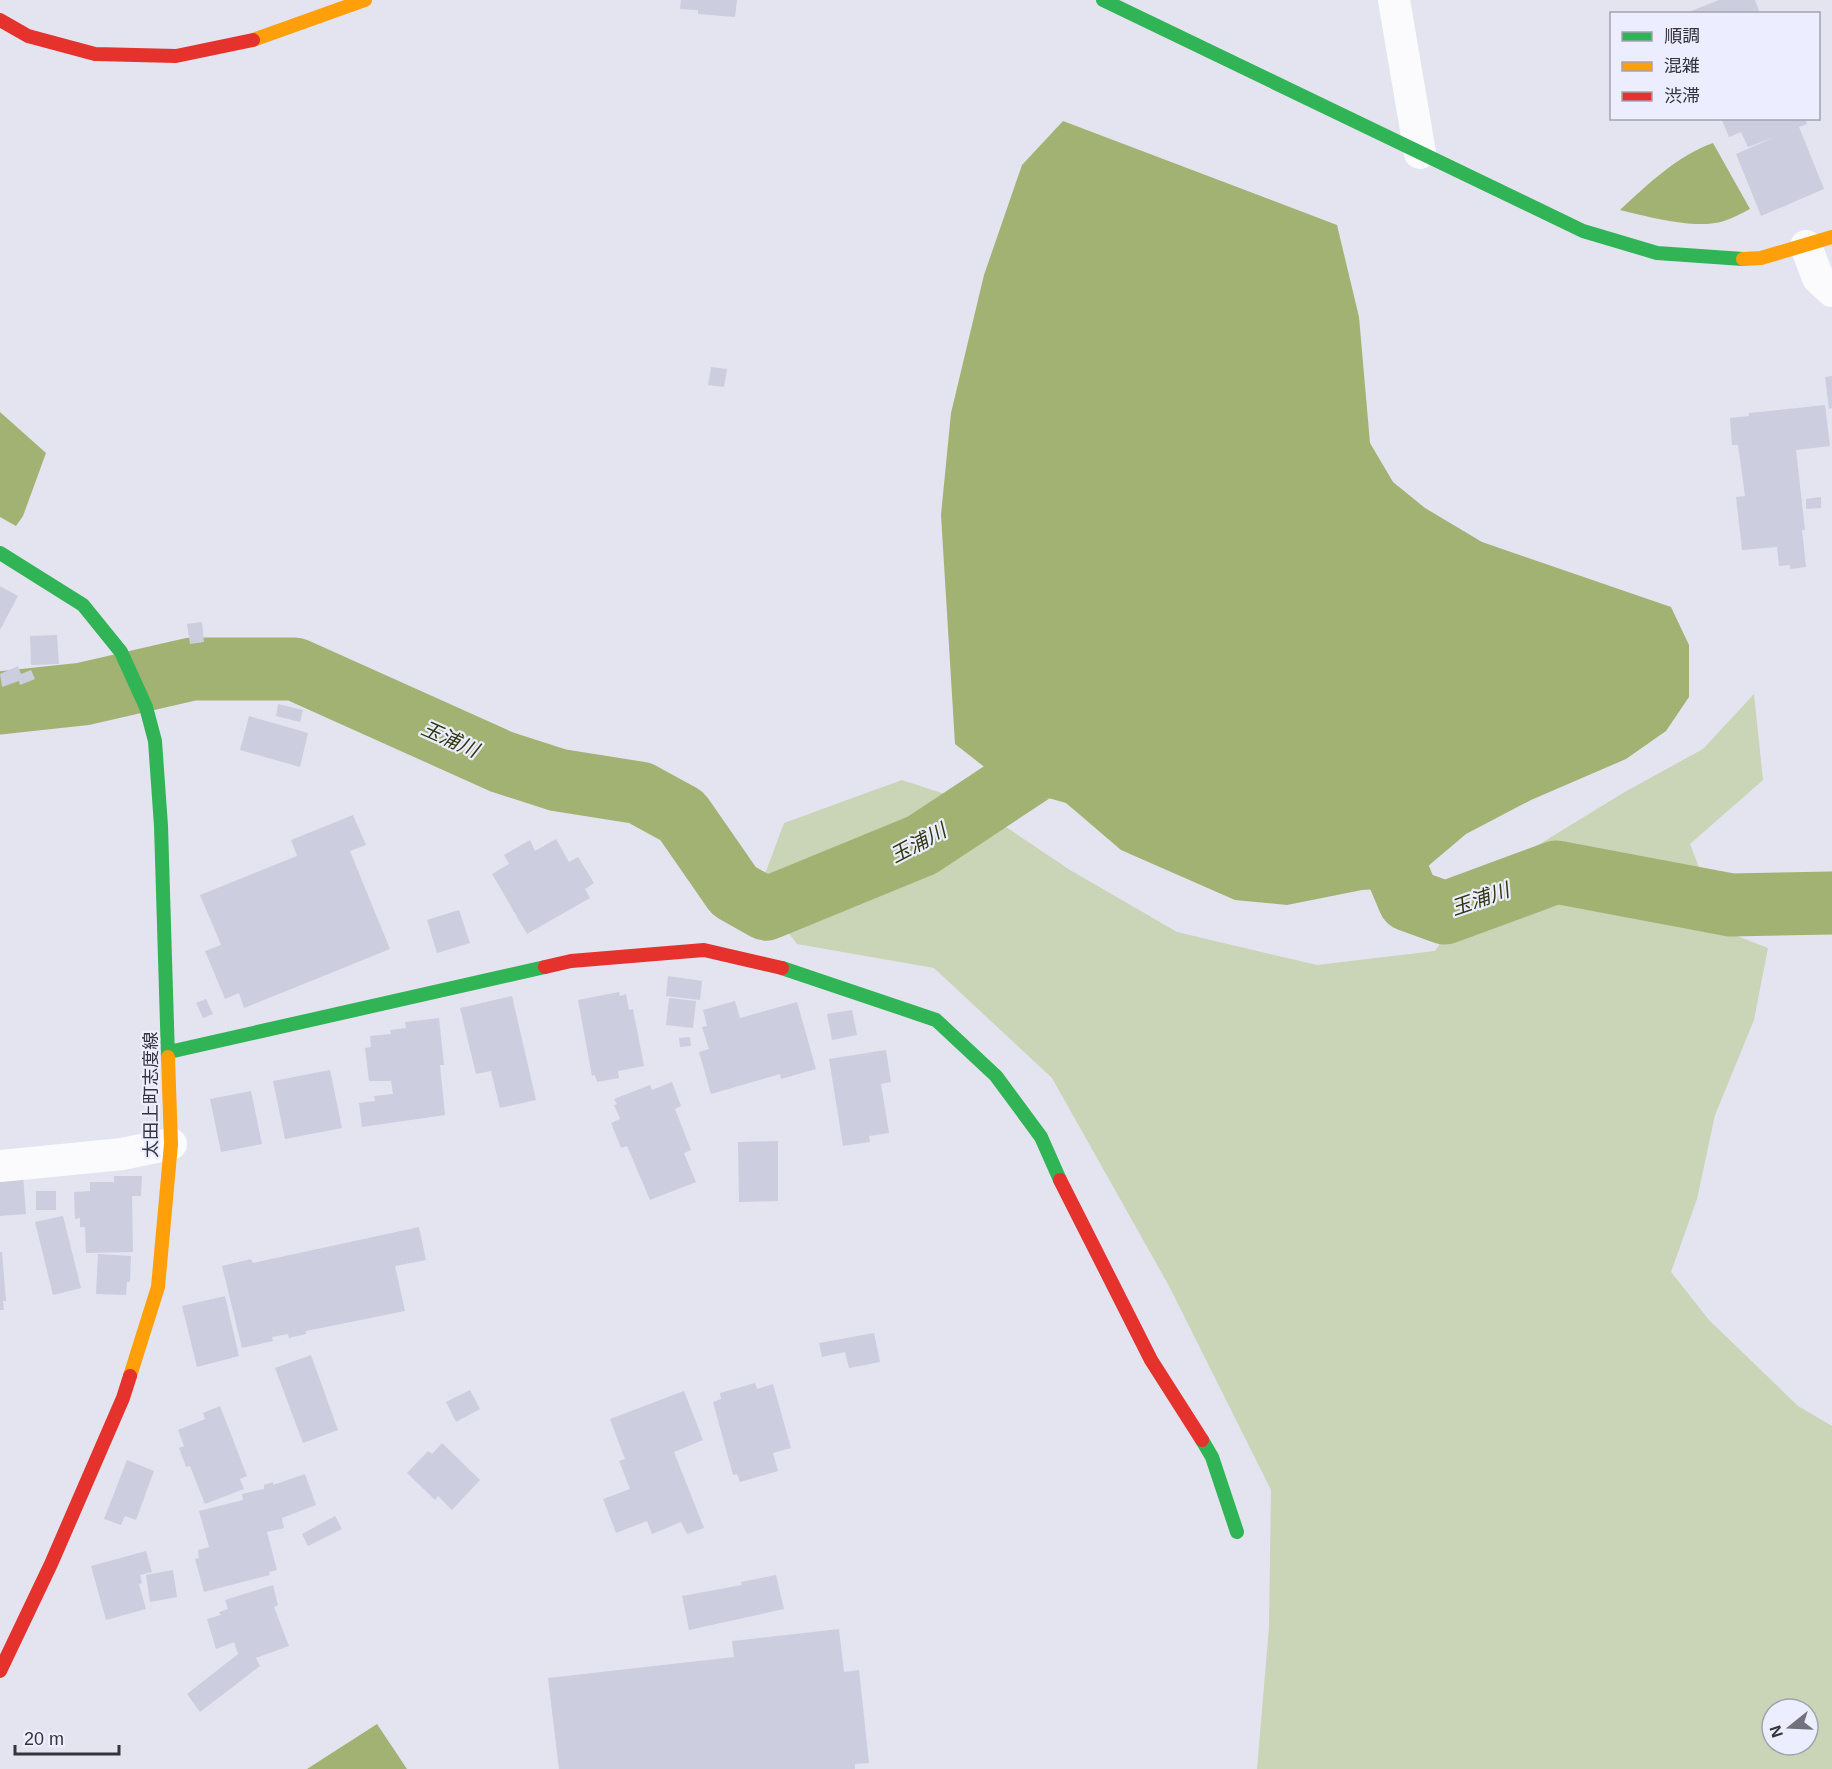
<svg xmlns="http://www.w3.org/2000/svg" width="1832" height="1769" font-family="Arial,'Noto Sans JP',sans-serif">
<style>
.green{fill:#cad4b6;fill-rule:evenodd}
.water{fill:#a2b273}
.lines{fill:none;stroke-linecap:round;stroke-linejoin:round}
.river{stroke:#a2b273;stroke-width:63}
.building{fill:#cccddf}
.street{stroke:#fbfbfd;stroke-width:32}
.fast{stroke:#30b455;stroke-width:14}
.slow{stroke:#ff9f0a;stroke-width:14}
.jam{stroke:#e5322d;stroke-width:14}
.labels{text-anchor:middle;stroke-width:4.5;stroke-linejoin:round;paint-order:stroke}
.street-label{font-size:18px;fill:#34343c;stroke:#ecedff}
.water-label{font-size:20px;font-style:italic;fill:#303912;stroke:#ecedff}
</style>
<rect width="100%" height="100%" fill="#e3e4f0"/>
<path class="green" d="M1754 694 1763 780 1690 844 1724 931 1768 948 1754 1020 1715 1115 1697 1199 1671 1272 1709 1320 1798 1406 1832 1426V1769H1257L1269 1627 1271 1490 1169 1286 1052 1078 934 968 797 944 758 893 784 823 902 780 969 802 1070 870 1177 932 1317 965 1435 951 1483 879 1623 793 1703 749ZM1772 1709H1808V1745H1772Z"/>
<path class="water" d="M1063 121 1337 225 1359 317 1370 443 1393 482 1425 508 1482 542 1671 607 1689 645V697L1666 731 1626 759 1531 800 1466 834 1427 867 1409 900 1383 889 1362 890 1287 905 1235 900 1121 850 1066 803 1010 787 955 744 941 515 951 413 984 275 1022 165Z
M1713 143 1750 209C1742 213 1733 218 1724 221 1696 230 1649 217 1620 210 1648 184 1677 156 1713 143Z
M0 412 46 453 23 516 16 526 0 517Z
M377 1724 407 1769H307Z"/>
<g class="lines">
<path class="river" d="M0 703 83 694 192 669H295L502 762 558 780 640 793 682 816 734 891 766 909 922 845 1040 767 1092 766
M1365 829 1383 838 1409 900 1445 913 1556 872 1731 905 1832 903"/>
</g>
<path class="building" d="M681 0H737L735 17 698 14V10L680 9Z
M1719 0H1755L1760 14H1692L1691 11Z
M1721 118H1805L1807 124 1799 127 1824 189 1761 216 1736 154 1775 137 1748 147 1741 132 1729 137Z
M711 367 727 369 724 387 708 385Z
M1832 376V408L1829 409 1825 377Z
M1825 405 1830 446 1796 450 1805 530H1802L1806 567 1790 569V565L1779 566 1777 547 1742 550 1736 497 1745 496 1738 445H1732L1730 418 1749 416V413Z
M1821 497V508L1806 509V499Z
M0 586 18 596 0 630Z
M202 622 204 642 190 644 187 624Z
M57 635 59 664 31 665 30 636Z
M18 666 21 674 31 670 35 679 20 685 19 681 2 687 0 674Z
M278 704 303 710 300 722 276 716Z
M249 716 308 733 300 767 240 750Z
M353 815 366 845 350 851 390 949 244 1008 239 993 225 999 205 951 221 945 200 895 297 856 291 840Z
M556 839 569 862 578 857 594 883 585 889 590 898 527 934 492 874 509 864 504 855 530 840 535 851Z
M459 910 470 943 437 953 427 920Z
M668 976 702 981 700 1000 666 996Z
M619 992 620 996 626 994 629 1010 633 1009 644 1066 618 1071 619 1078 597 1082 595 1075 592 1076 578 1000Z
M512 996 536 1100 500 1108 491 1071 476 1074 460 1008Z
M669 998 696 1001 693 1028 666 1025Z
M206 999 213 1014 203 1018 196 1003Z
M735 1001 740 1018 797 1002 816 1069 781 1079 780 1074 711 1094 699 1052 709 1049 702 1027 707 1026 703 1010Z
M852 1010 857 1035 832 1040 827 1014Z
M439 1018 444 1065H440L445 1115 362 1127 359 1103 375 1101 374 1096 393 1094 391 1081H369L365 1048 371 1047 370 1036 391 1034 390 1030 406 1028 405 1022Z
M690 1037 691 1046 680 1047 679 1038Z
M886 1050 891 1082 881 1084 889 1133 869 1136 870 1142 843 1146 829 1059Z
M330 1070 342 1128 285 1139 273 1081Z
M672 1082 681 1106 675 1109 691 1150 684 1153 696 1182 650 1200 627 1146 621 1148 611 1123 620 1119 614 1105 617 1104 614 1099 650 1085 652 1090Z
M251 1091 262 1144 221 1152 210 1099Z
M778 1141V1201L739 1202 738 1142Z
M23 1175 26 1214 0 1216V1177Z
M114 1176H142L141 1196H132L133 1252 86 1253 85 1227H80V1218L75 1219 74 1192 90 1191V1182H114Z
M36 1191H56V1210H36Z
M63 1216 81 1288 53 1295 35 1222Z
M419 1227 426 1260 395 1266 405 1311 306 1331V1334L289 1338 288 1334 272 1337 273 1341 242 1348 222 1266 251 1259 253 1263Z
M0 1252H2L6 1301H3L4 1310H0Z
M98 1254 131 1256 130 1282H127L126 1295 96 1294Z
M225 1296 239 1356 197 1367 182 1306Z
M874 1333 880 1362 849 1368 845 1352 822 1357 819 1343Z
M311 1355 338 1430 303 1443 275 1368Z
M755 1383 757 1389 773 1384 791 1448 773 1453 778 1471 740 1482 737 1474 733 1475 713 1402 721 1399 720 1393Z
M470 1390 480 1409 456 1422 446 1402Z
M684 1391 703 1440 674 1452 704 1528 687 1534 681 1522 652 1534 647 1521 616 1533 603 1499 630 1489 619 1461 625 1459 610 1419Z
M220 1406 247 1476 240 1479 244 1489 205 1504 190 1466 186 1467 179 1448 184 1446 178 1430 205 1419 203 1413Z
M442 1443 480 1480 452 1510 438 1496 435 1500 407 1473 428 1451 432 1454Z
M127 1460 154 1471 136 1520 125 1516 121 1525 104 1519Z
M305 1474 316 1505 282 1518 284 1528 267 1532 277 1570 269 1572 270 1575 204 1592 195 1559 199 1558 198 1550 209 1547 199 1511 243 1500 242 1494 264 1489V1485L273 1482V1485Z
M335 1516 342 1529 308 1546 302 1534Z
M146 1551 152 1572 140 1575 142 1583 139 1584 146 1609 106 1620 91 1566Z
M173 1570 177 1597 150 1602 146 1575Z
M776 1575 784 1609 689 1630 682 1596 742 1585 741 1582Z
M273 1585 278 1605 274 1607 289 1646 256 1658 260 1666 200 1712 187 1694 238 1654 234 1642 216 1649 207 1619 221 1615 219 1612 228 1609 225 1600Z
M839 1629 844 1672 859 1670 869 1763 855 1764V1769H559L548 1678 734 1657 732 1641Z"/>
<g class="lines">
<path class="street" d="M1394 0 1420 153
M1806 246 1818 278 1832 291
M0 1166 122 1154 171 1144"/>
<path class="fast" d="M1103 0 1583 231 1657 253 1743 259
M0 553 83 605 121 652 146 707 155 741 161 826 168 1057
M782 968 936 1020 996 1076 1041 1137 1060 1180
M169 1052 545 967
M1202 1440 1212 1457 1237 1532"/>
<path class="slow" d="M253 40 365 0
M1743 259 1761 258 1832 237
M130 1376 158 1287 171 1144 168 1057"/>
<path class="jam" d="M0 20 28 36 95 54 176 56 253 40
M545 967 571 961 704 950 782 968
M1060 1180 1151 1360 1202 1440
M0 1671 51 1564 123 1398 130 1376"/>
</g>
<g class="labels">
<g class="street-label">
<text transform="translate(151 1095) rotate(-90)" y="6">太田上町志度線</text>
</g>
<g class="water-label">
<text transform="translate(450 739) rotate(24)" y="7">玉浦川</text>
<text transform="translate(918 843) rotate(-28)" y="7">玉浦川</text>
<text transform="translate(1480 899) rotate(-19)" y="7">玉浦川</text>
</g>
</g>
<rect x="1610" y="12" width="210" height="108" fill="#ecedff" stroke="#a2a3b1" stroke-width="1.5"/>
<rect x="1622" y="32" width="30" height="9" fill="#30b455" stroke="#a2a3b1" stroke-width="1.5"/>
<text x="1664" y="42" font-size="18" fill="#34343c">順調</text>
<rect x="1622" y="62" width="30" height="9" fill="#ff9f0a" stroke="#a2a3b1" stroke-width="1.5"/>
<text x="1664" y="72" font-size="18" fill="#34343c">混雑</text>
<rect x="1622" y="92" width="30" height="9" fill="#e5322d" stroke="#a2a3b1" stroke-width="1.5"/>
<text x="1664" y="102" font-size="18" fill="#34343c">渋滞</text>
<g transform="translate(1790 1727) rotate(252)"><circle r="28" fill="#ecedff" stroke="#a2a3b1" stroke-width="1.5"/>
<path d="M0-4.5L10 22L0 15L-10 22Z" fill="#71727b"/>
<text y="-9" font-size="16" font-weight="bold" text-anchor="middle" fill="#34343c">N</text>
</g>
<path d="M15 1745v9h104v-9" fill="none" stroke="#34343c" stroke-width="3"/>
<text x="24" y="1745" font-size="18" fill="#34343c" stroke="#ecedff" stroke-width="4.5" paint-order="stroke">20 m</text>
</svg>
